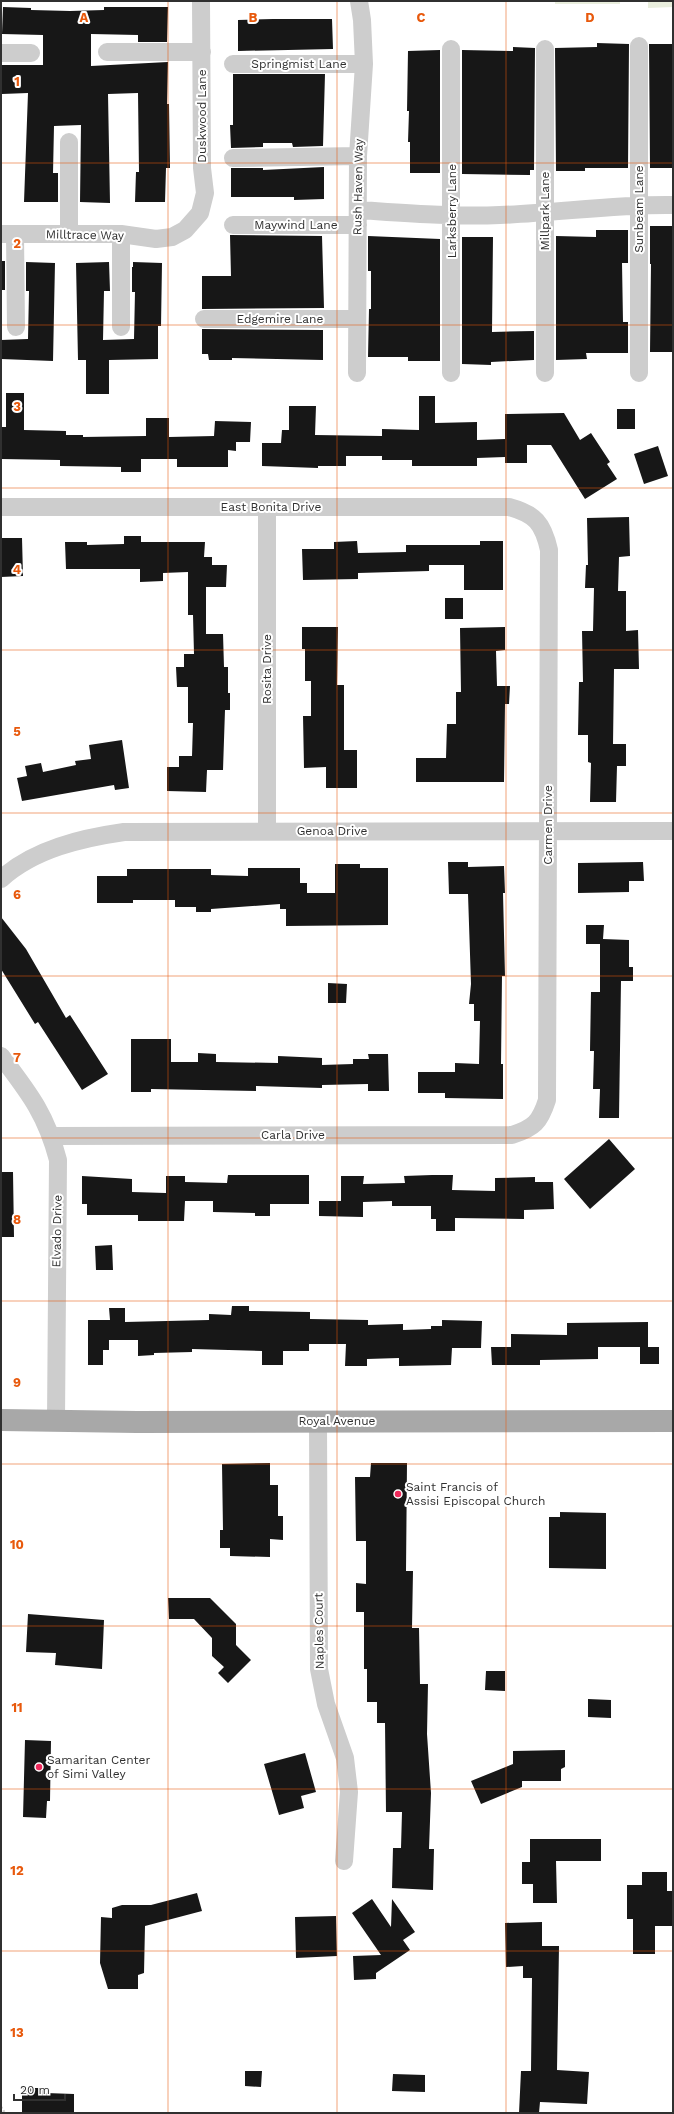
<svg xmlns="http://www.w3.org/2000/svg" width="674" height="2114" font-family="'Work Sans',sans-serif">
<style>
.green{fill:#e9eedd}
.building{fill:#171717}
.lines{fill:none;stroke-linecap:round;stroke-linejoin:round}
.path{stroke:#cdcdcd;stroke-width:2.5;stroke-dasharray:2 2;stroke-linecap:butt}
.minor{stroke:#cdcdcd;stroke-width:18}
.major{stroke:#a8a8a8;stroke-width:22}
.grid{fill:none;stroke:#e8590c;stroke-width:1;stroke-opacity:0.55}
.poi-dot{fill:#f02a5c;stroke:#fff;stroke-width:1.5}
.labels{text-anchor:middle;stroke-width:4;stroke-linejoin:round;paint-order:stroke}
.street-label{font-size:12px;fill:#303030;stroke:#fff}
.poi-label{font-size:12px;fill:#303030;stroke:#fff;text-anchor:start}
.grid-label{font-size:13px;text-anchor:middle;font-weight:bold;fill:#e8590c;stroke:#fff;stroke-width:4;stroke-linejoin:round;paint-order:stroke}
</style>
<rect width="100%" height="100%" fill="#fff"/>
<path class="green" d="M555 1H620V4H555Z
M648 1H673V7L648 8Z"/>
<path class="building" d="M3 7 31 8V10L70 11 104 10V7H168L167 42H138V35L91 34V66L168 62 167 104H169L170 168H166L165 202H135L136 172H139L138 93 108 94 110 203 80 202 81 125 54 126 53 173H58V202H24L28 93 2 94V65H43V35L2 34Z
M273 19H332L333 49 238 51V20Z
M597 43 629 44 628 168H585V171H556L555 48 597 47Z
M649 44H673V168H650Z
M513 47 535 48 534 170H530V175L462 174V50L513 51Z
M440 50V173H410V142H408L409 111H407L408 51Z
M233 74H325L323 146 293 147 292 143H263V147L231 148 230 125H233Z
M324 167V199L294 200V197H231V168H263V170Z
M650 226H673V352H650L651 264H650Z
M596 230H628V263H622L623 322H628V353H586L587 359 556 360V236L596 237Z
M230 235 322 236 324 308 202 309V276H231Z
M368 236 440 239V361H408V357H368L369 309H371V271H368Z
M462 237H493L492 332 534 331V360L491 362V365L462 364Z
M1 261H5V290H1Z
M26 262 55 263 53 361 1 359V340L28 339 29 291H26Z
M109 262 110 291H104L103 340 134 339 135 292H132V267H133V262L162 263 161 326H158V359L109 360V394H86V360H78L76 263Z
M202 329 323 330V360L232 358V360H209L208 354H202Z
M6 393H24V430L66 431V435H83V437L146 436V418H169V437L214 436 215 421 251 422 250 442H236V451L228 450V467H177V459H141V472H121V467L60 466V460L1 459V427H6Z
M419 396H435V423L477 422V440L505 439V414L564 413 580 440 591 433 610 462 607 464 617 479 585 499 551 445H527V463H505V457L477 458V466H412V460H382V456H346V466H318V468L262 466V443H281L282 430H289V406H316L315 435 382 436V429L419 430Z
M617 409H635V429H617Z
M658 446 668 476 644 484 634 454Z
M629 517 630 556 619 557 618 591H626V631L638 630 639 669H614L613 744H626V766H617L616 802H590L591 763 588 762V735H578L579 682H583L582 631H593L594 588H585L586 565H588L587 518Z
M124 536H141V542H205L204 557H212V565H227L226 587H206V634H223L224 667H228V693H230V710H225L223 770H207L206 792 167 791V767H179V756H192L193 723H188V687H177L176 667H184V654H194L193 615H188V572L163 573V581L140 582V569H66L65 542H87V545L124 544Z
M1 538H22L23 576 1 577Z
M357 541 358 553 406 552V545H480V541H503V590H464V565H429V571L358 573V579L303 580 302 549H334V542Z
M445 598H463V619H445Z
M302 627H338L337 685H344V750H357V788H326V767L304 768 303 716H311V681H305V649H302Z
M505 627V650L496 651 497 686H510L509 704H505L504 782H416V758H446L447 724H456V692H461L460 628Z
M122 740 129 788 115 790 114 785 22 801 17 778 27 776 25 766 41 763 43 772 76 765 75 761 91 759 89 745Z
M448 862H468V867L504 866 505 893H503L505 976H502L501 1064H503V1099L445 1098V1093H418V1072H455V1063L479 1064 480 1021H474V1004H469L471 984 468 894H449Z
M643 862 644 881H629V892L578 893V863Z
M335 864H360V868H388V925L286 926V909H280V904L211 909V912H196V907H175V900H133V903H97V876H127V869H211V875L248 876V868H300V883H307V893H335Z
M1 917 26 949 66 1018 70 1015 108 1074 82 1090 38 1022 35 1024 1 969Z
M586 925H604L603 939 629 940V967H633V981H621L619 1118H599L600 1089H593L594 1051H590L591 992H600V944H586Z
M328 983 347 984 346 1003H328Z
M131 1039H171V1062H198V1053L216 1054V1062L278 1063V1056L322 1058V1065L353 1064V1059H369L368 1054H388L389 1091H368V1084L322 1085V1088L256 1086V1091L151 1089V1092H131Z
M609 1139 635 1169 590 1209 564 1179Z
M1 1172H13L14 1237H1Z
M228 1175H309V1204H270V1216H255V1213L213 1212V1201H185L184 1221H138V1215H87V1204H82V1176L132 1179V1192L166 1193V1176H185V1182L227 1183Z
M432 1175H453L452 1190 495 1191V1178L535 1177V1182H553L554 1209 524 1210V1219L455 1218V1231H436V1219H431V1206H392V1201L363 1202V1217L319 1216V1201H341V1176H364L363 1184 405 1183 404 1176Z
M112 1245 113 1270H96L95 1246Z
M232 1306H249V1311L310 1312V1319L368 1320V1325L403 1324V1330L431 1329V1326H442V1320L482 1321 481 1348H452L451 1365 399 1366V1358L367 1359V1366H345L346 1344H309V1351H283V1365H262V1351L192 1349V1352L154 1353V1355L138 1356V1340H109V1350H103V1365H88V1320H110L109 1308H125V1322L209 1320V1314L231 1315Z
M648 1322V1347H598V1359L540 1360V1365H492L491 1347H511V1334L567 1335V1323Z
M640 1347H659V1364H640Z
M270 1463V1485H278V1516H283V1540L270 1539V1557L230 1556V1548H220V1530H223L222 1464Z
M371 1463H407L406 1571H413L412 1628H419L420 1684H428L427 1734 431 1793 429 1849H434L433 1890 392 1888 393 1848H401L402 1812H386L385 1723H377V1702H367V1669H364V1612H356V1583L366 1584V1541H356L355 1477H370Z
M560 1512 606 1513V1569L549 1568V1517H560Z
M168 1598H210L236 1624V1645L251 1660 228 1683 218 1673 224 1667 212 1656V1638L194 1619H169Z
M28 1614 104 1620 102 1669 55 1665 56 1653 26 1652Z
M486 1671H505V1691L485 1690Z
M588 1699 611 1700V1718L588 1717Z
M25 1740 51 1741 50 1801H47L46 1818 23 1817Z
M565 1750V1767L561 1769V1781H522V1787L481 1804 471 1781 513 1764V1751Z
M305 1753 316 1792 301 1796 304 1808 279 1815 264 1764Z
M530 1839H601V1861H556L557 1903H533V1884H522V1862H530Z
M642 1872H667V1891H673V1926H655V1954H633V1919H627V1885H642Z
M197 1893 202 1911 145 1926 144 1973 138 1975V1989H108L100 1963 101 1917 112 1918V1908L122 1905H151Z
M372 1899 391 1927 392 1899 415 1932 403 1940 410 1950 376 1973V1979L354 1980 353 1956 381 1955 352 1913Z
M336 1916 337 1956 296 1958 295 1917Z
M542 1922V1946H559L557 2070 589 2072 587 2104 540 2102 539 2113H519L521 2071H531L532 1978H523V1966L506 1967 505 1923Z
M245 2071H262L261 2087 245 2086Z
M393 2074 425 2075V2092L392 2091Z
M22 2088H46V2093L74 2094V2113H22Z"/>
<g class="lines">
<path class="path" d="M1 2107 5 2113"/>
<path class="minor" d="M639 46V373
M451 49V373
M545 49V373
M107 52H202
M1 53H31
M233 64H364
M69 142V234
M233 158 358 156
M358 210C405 213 453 217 500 215 558 213 615 204 673 205
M233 225H358
M1 234H121L156 239 172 237 185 230 200 213 205 193 202 168 201 1
M15 234 16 327
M121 234V327
M204 319H357
M357 373 358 156 364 64 362 20 359 1
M1 507H509C535 514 543 523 549 550L547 1100C540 1122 534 1128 512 1135L52 1136
M267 507V831
M1 879C34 849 82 838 124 832L673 831
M1 1056C29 1093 46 1114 58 1160L56 1421
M318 1421 319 1669 326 1704 345 1758 349 1792 344 1861"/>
<path class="major" d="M1 1420 137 1422 673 1421"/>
</g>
<path class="grid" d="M168 1V2113M337 1V2113M506 1V2113M1 163H673M1 325H673M1 488H673M1 650H673M1 813H673M1 976H673M1 1138H673M1 1301H673M1 1464H673M1 1626H673M1 1789H673M1 1951H673"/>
<g class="poi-dot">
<circle cx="398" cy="1494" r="4"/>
<circle cx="39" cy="1767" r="4"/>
</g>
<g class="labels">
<g class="street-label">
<text x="299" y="68">Springmist Lane</text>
<text transform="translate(202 116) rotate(-90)" y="4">Duskwood Lane</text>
<text transform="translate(358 187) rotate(-89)" y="4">Rush Haven Way</text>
<text transform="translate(639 209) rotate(-90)" y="4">Sunbeam Lane</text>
<text transform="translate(452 211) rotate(-90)" y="4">Larksberry Lane</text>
<text transform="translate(545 211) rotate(-90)" y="4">Millpark Lane</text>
<text x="296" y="229">Maywind Lane</text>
<text transform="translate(85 235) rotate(1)" y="4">Milltrace Way</text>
<text x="280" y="323">Edgemire Lane</text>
<text x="271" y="511">East Bonita Drive</text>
<text transform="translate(267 669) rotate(-90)" y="4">Rosita Drive</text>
<text transform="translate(548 825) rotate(-90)" y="4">Carmen Drive</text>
<text x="332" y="835">Genoa Drive</text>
<text x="293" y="1139">Carla Drive</text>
<text transform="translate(57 1231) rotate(-89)" y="4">Elvado Drive</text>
<text x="337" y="1425">Royal Avenue</text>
<text transform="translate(319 1631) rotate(-91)" y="4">Naples Court</text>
</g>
<g class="poi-label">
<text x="406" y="1491">Saint Francis of<tspan x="406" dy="14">Assisi Episcopal Church</tspan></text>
<text x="47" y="1764">Samaritan Center<tspan x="47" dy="14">of Simi Valley</tspan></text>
</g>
</g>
<g class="grid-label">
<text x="84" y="22">A</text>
<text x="253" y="22">B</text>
<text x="421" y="22">C</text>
<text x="590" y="22">D</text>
<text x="17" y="86">1</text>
<text x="17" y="248">2</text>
<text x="17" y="411">3</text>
<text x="17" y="574">4</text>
<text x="17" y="736">5</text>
<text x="17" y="899">6</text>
<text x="17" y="1062">7</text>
<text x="17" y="1224">8</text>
<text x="17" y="1387">9</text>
<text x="17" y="1549">10</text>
<text x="17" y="1712">11</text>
<text x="17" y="1875">12</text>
<text x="17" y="2037">13</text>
</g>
<rect width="674" height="2114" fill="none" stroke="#303030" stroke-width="4"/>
<path d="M14 2094v6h51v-6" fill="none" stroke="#303030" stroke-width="2"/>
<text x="20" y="2094" font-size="12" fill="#303030" stroke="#ffffff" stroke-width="3" paint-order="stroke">20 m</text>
</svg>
